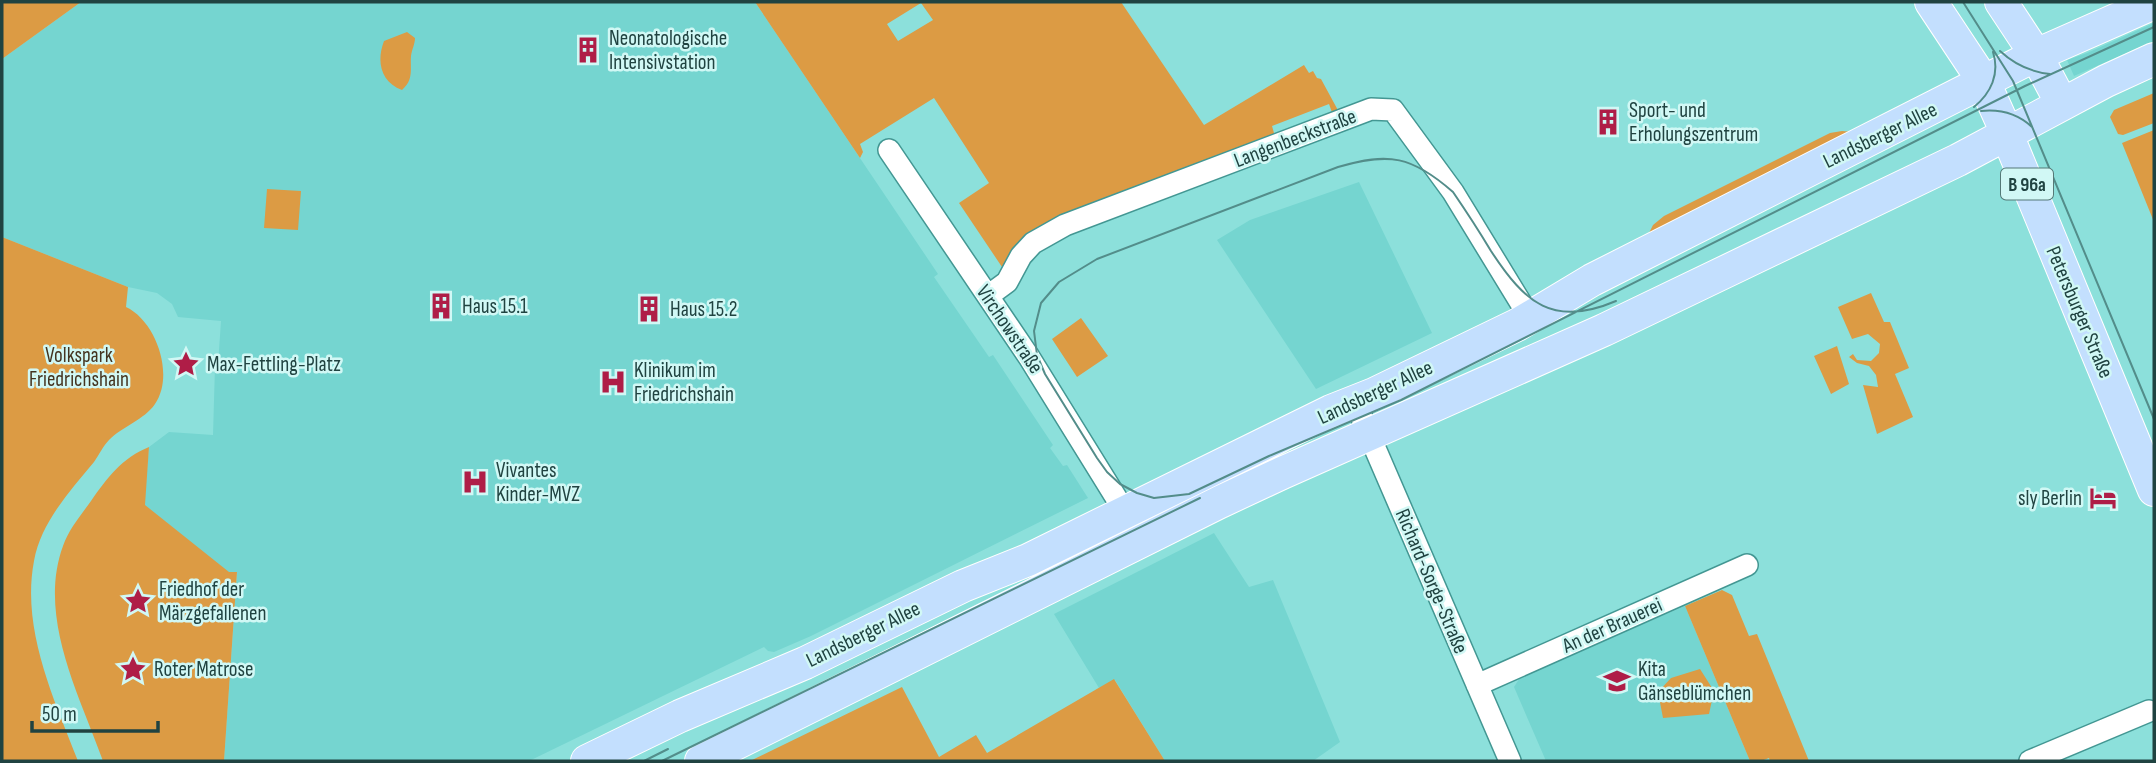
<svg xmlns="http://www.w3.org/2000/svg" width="2156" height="763" font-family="'Sofia Sans Condensed',sans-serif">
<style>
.built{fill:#75d5d0}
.green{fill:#dc9b44;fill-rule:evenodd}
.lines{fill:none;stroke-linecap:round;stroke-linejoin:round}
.street-casing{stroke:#439793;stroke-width:24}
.primary-casing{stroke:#fff;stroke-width:34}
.street{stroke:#fff;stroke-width:21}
.primary{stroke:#c3dffe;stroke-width:32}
.tram{stroke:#538d8a;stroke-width:2}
.labels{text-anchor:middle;stroke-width:5;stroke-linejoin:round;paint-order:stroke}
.shield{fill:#d1f8f5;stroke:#557977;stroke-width:2}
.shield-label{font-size:19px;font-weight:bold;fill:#204341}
.poi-label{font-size:21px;fill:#204341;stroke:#d1f8f5;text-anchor:start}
.street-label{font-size:21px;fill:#204341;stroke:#d1f8f5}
.park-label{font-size:21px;fill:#443420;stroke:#d1f8f5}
</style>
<rect width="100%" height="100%" fill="#8ce0db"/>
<path class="built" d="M81 2H755L938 274 934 277 989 357 993 355 1053 445 1050 448 1063 466 1067 465 1088 498 811 636 774 652 768 651 764 647 529 761H224L237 573H229L144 505 149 447 169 432 213 435 215 366 218 365 221 321 178 317 172 304 157 293 128 287 2 237V59Z
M2154 23V41L2074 76 2067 60 2087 53Z
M1359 182 1432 333 1316 389 1217 240 1250 220Z
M1214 533 1249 587 1273 580 1340 742 1313 761H1165L1115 680 1099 688 1054 614Z
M1685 606 1750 761H1546L1514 687 1521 676Z"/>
<path class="green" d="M2 2H81L2 59Z
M755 2H1121L1204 125 1304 65 1309 73 1313 71 1317 78 1321 79 1340 114 1334 118 1329 104 1272 126 1276 140 1008 260 1002 267 959 203 989 183 934 98 860 144 863 152 860 158ZM921 3 933 20 898 41 887 24Z
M407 32 415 38C415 44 412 49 411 56 410 69 414 80 402 90 381 82 376 62 384 41Z
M2154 93V123L2123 135 2118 134 2110 117 2114 110Z
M2154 130V222L2122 143Z
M1842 131 1853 132 1647 237 1653 225 1664 216 1830 133Z
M267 189 301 191 298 230 264 228Z
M2 237 128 287 126 307C156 321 175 375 155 404 144 420 123 426 109 440 103 446 99 455 94 462 70 491 41 522 34 561 21 629 54 699 78 761H2Z
M1871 293 1884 322H1890L1909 368 1895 374 1913 417 1877 434 1863 385 1878 387 1876 375 1869 366 1857 363 1849 357 1853 354 1857 360 1871 361 1879 353 1880 344 1868 334 1852 339 1838 307Z
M1081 318 1108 356 1077 377 1052 339Z
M1837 346 1849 384 1831 394 1814 356Z
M149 447 145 505 229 572H237L224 761H103C80 696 37 617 63 546 69 529 81 515 91 501 107 478 122 458 149 447Z
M1722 590 1732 595 1749 636 1757 634 1809 761H1770L1769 758 1761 761H1750L1685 606Z
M1700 669 1714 691 1709 714 1663 718 1658 692 1671 678Z
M1114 679 1165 761H750L902 687 939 757 976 735 987 753Z"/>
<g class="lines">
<g class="street-casing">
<path id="street" d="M889 150 1029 357 1125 512
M988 296 1007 282 1021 256 1033 243 1065 225 1371 109 1393 110 1453 192 1530 318
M1355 402 1510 761
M1477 685 1747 565
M2030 761 2149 711"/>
</g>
<g class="primary-casing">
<path id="primary" d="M1931 2 1984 82 2001 120 2154 490
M2001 2 2036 55 2062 104
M587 761 680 716 805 663 963 586 1028 560 1331 411 1374 394 1517 325 1592 280 2036 55 2154 3
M701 761 1220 502 1282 473 1604 330 1958 160 2106 81 2154 59"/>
</g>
<use href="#street" class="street"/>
<use href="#primary" class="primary"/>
<path class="tram" d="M1963 2 2013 81 2154 419
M2000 51C2014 64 2031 72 2050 74
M1974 107C1991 93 2000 74 1993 52
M1981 111C2000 109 2018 114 2032 127
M1616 301C1553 328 1525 303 1491 251 1479 231 1466 211 1453 192 1412 156 1389 152 1338 167L1097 259 1059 282 1041 303 1034 331 1037 355 1045 374 1097 458 1107 472 1120 484 1137 493 1154 498 1189 494 1269 456 1401 400 2025 86 2154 27
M644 761 668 749
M662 761 1200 498"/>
</g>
<defs>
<g id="building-bare" transform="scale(2.1)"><path d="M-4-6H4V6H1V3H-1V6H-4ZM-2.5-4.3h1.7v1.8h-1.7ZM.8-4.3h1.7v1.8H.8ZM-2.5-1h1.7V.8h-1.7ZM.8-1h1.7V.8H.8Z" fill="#af1d47" stroke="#d1f8f5" stroke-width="2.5" paint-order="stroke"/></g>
<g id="sight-bare" transform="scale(2.1)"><path d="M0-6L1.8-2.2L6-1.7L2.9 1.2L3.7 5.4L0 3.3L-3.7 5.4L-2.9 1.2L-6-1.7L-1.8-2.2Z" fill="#af1d47" stroke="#d1f8f5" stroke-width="2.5" paint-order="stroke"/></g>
<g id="hospital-bare" transform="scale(2.1)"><path d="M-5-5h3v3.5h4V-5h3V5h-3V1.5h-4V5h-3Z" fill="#af1d47" stroke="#d1f8f5" stroke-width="2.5" paint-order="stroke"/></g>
<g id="hotel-bare" transform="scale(2.1)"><path d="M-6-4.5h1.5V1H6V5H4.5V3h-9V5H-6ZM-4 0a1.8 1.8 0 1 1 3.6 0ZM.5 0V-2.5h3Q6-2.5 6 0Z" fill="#af1d47" stroke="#d1f8f5" stroke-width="2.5" paint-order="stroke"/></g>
<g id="school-bare" transform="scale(2.1)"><path d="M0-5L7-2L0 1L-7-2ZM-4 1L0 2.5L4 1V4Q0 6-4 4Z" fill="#af1d47" stroke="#d1f8f5" stroke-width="2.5" paint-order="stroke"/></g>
</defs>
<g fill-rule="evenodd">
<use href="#building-bare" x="588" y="50"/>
<use href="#building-bare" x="1608" y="122"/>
<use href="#building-bare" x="441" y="306"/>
<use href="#building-bare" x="649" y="309"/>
<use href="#sight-bare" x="186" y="364"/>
<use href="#hospital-bare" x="613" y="382"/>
<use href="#hospital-bare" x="475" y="482"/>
<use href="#hotel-bare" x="2103" y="498"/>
<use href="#sight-bare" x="138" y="601"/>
<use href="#sight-bare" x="133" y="669"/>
<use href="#school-bare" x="1617" y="681"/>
</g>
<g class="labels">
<rect class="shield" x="2001" y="168.5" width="52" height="31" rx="5"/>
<g class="shield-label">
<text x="2027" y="191">B 96a</text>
</g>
<g class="poi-label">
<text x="609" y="45">Neonatologische<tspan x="609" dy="24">Intensivstation</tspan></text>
<text x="1629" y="117">Sport- und<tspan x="1629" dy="24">Erholungszentrum</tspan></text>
<text x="462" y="313">Haus 15.1</text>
<text x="670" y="316">Haus 15.2</text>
<text x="207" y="371">Max-Fettling-Platz</text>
<text x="634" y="377">Klinikum im<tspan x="634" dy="24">Friedrichshain</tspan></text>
<text x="496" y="477">Vivantes<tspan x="496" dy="24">Kinder-MVZ</tspan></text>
<text x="2082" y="505" text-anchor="end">sly Berlin</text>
<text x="159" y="596">Friedhof der<tspan x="159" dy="24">Märzgefallenen</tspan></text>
<text x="154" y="676">Roter Matrose</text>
<text x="1638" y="676">Kita<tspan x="1638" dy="24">Gänseblümchen</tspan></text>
</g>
<g class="street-label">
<text transform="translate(1880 135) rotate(-26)" y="7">Landsberger Allee</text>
<text transform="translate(1295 138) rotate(-21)" y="7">Langenbeckstraße</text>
<text transform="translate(2080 312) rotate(67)" y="7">Petersburger Straße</text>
<text transform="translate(1010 329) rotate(56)" y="7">Virchowstraße</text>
<text transform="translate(1375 392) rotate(-25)" y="7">Landsberger Allee</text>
<text transform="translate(1432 581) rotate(67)" y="7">Richard-Sorge-Straße</text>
<text transform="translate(1612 625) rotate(-24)" y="7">An der Brauerei</text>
<text transform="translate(863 634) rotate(-26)" y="7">Landsberger Allee</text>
</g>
<g class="park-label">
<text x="79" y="362">Volkspark<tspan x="79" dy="24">Friedrichshain</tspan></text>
</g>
</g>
<rect width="2156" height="763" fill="none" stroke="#204341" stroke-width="7"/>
<path d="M32 721v10h126v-10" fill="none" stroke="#204341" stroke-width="3.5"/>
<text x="42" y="721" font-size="21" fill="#204341" stroke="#d1f8f5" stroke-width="5" paint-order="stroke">50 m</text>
</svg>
